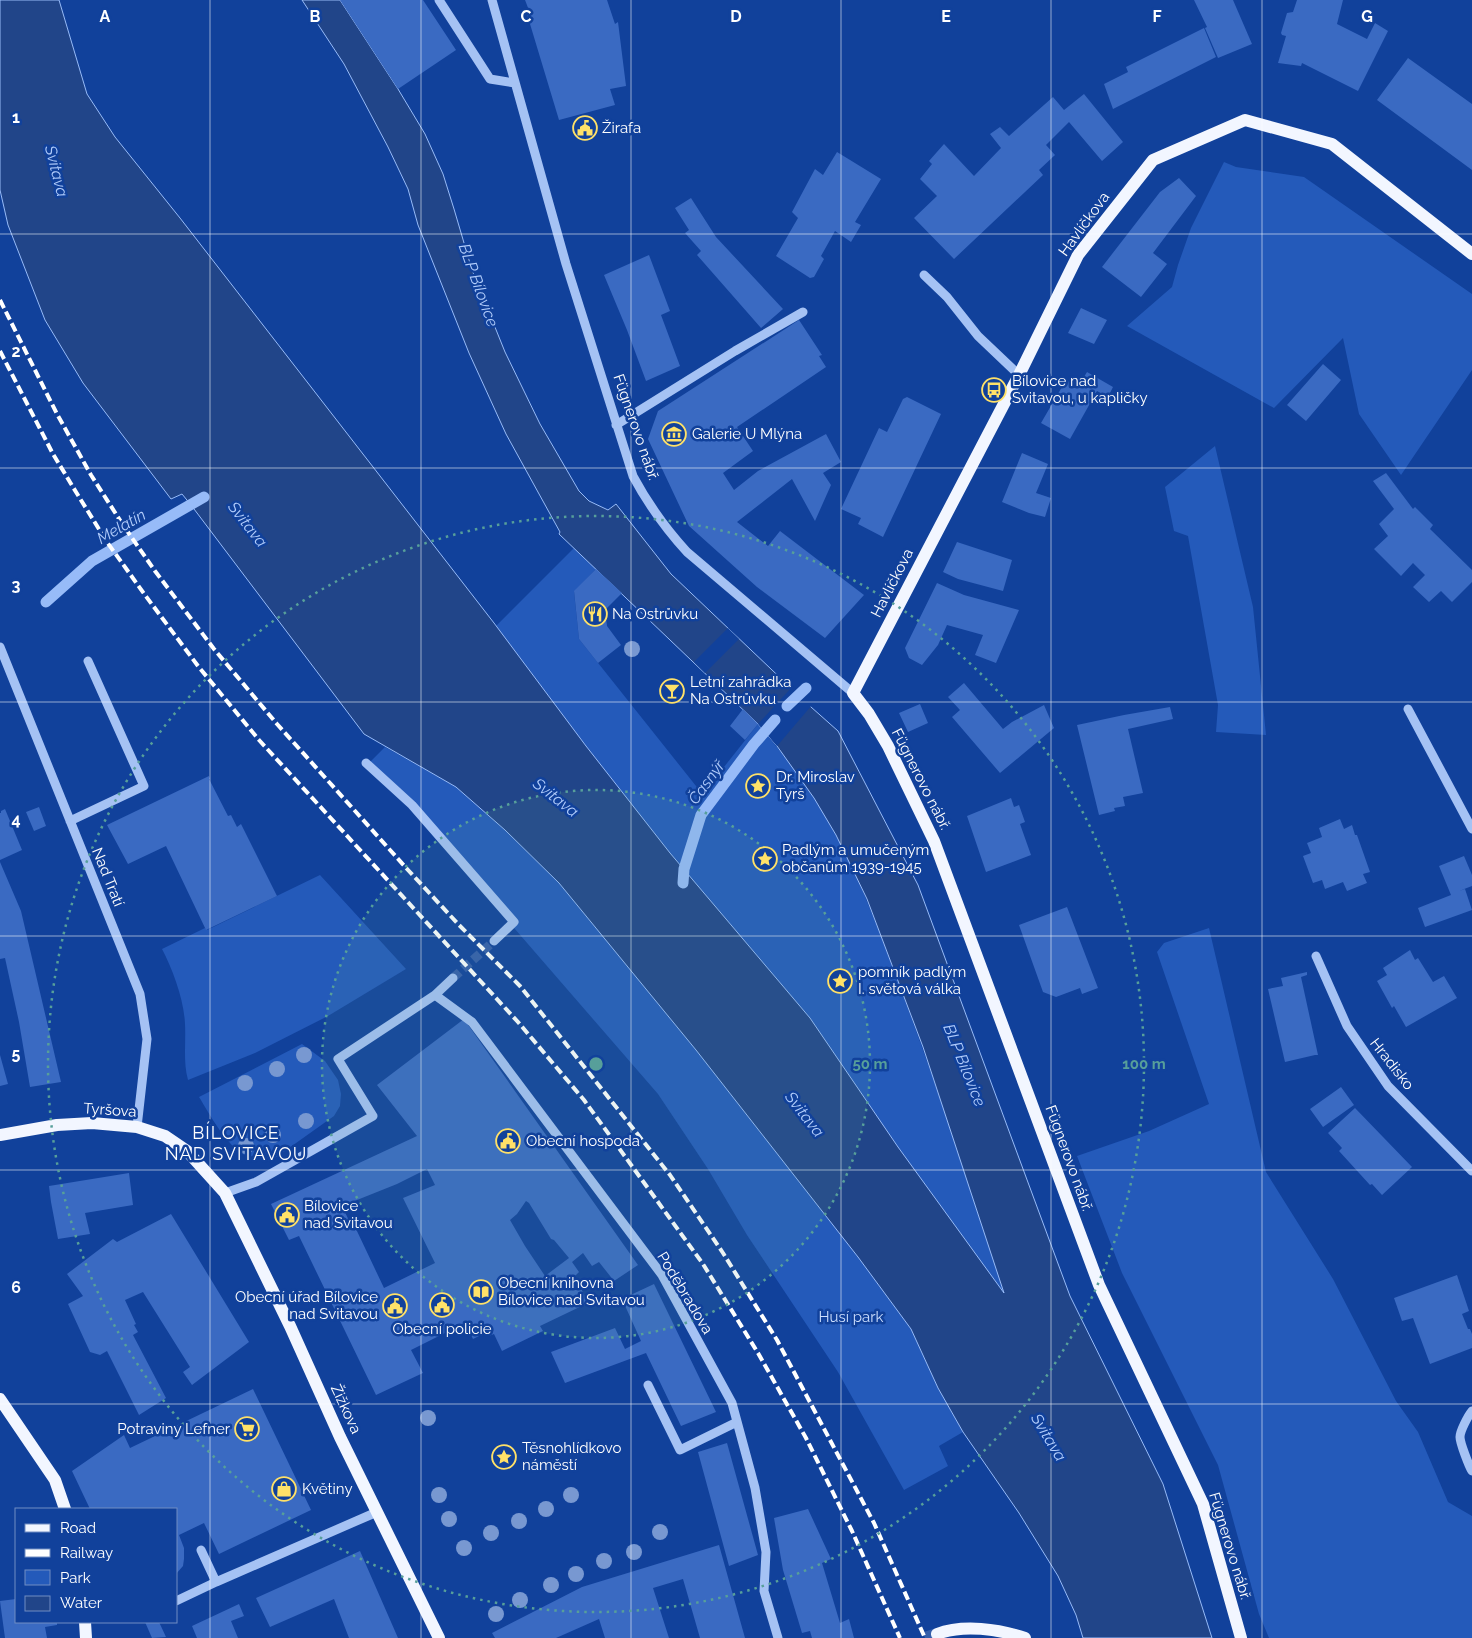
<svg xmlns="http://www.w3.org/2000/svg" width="1472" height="1638" font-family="Raleway,sans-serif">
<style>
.green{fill:#245aba}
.water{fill:#214589;stroke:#97bbf8}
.pier{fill:#11419b}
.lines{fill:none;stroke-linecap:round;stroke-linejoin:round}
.stream{stroke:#97bbf8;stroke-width:11}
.building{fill:#3a6ac2;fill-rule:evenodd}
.minor-tunnel{stroke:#355eaa;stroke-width:9;stroke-dasharray:9 4.5;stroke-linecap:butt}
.major-tunnel{stroke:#355eaa;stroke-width:12;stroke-dasharray:12 6;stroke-linecap:butt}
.minor{stroke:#a5c2f4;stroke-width:9}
.major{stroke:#f2f6ff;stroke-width:12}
.rail{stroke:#fff;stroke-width:4;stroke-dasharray:9 4;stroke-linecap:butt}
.tree{fill:#7898d1}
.grid{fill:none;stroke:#fff;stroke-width:1;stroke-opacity:0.55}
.ring{fill:none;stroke:#579f9a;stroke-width:2.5;stroke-dasharray:2.5 5}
.labels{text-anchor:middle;stroke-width:5;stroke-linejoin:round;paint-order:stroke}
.poi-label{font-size:15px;fill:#fff;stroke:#11419b;text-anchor:start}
.street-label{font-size:15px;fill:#fff;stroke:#11419b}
.park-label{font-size:15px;fill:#cddffe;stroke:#11419b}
.water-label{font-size:16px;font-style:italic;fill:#b1ccfb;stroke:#11419b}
.quarter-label{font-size:18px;letter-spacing:1px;fill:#fff;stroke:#11419b}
.grid-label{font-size:16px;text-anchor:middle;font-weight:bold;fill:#fff;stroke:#11419b;stroke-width:5;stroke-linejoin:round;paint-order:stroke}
.centre{fill:#579f9a;stroke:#11419b;stroke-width:2.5}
.ring-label{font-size:15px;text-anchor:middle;font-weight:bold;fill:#579f9a;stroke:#11419b;stroke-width:5;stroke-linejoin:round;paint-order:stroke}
</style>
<rect width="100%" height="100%" fill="#11419b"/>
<path class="green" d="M1224 162 1236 167 1304 177 1472 294V370L1401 475 1359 414 1343 338 1274 408 1127 326 1172 287 1178 265 1191 228Z
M1215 446 1253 607 1266 735 1216 732 1218 705 1188 536 1174 531 1165 487Z
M574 548 596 569 574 592 579 639 700 791H705L758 724C787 758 815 795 836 835 862 883 880 934 899 985 938 1087 971 1191 1005 1295L898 1147 810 1018 670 853 586 746 496 626Z
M385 747 456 787 505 830 559 883 696 1050 858 1257 911 1329 938 1388 963 1432 939 1446 948 1466 904 1490 838 1372 747 1235 708 1169 658 1094 370 762Z
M320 875 406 969 328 1016 255 1053 188 1080C183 1062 186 1043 185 1024 184 1000 173 970 162 949L205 928 207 930Z
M1209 928 1266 1172 1333 1279 1396 1401 1418 1432 1448 1502 1472 1516V1638H1269L1259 1614 1218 1465 1122 1273 1077 1156 1149 1131 1209 1104 1157 952 1164 943Z
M302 1044 325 1061 338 1080 341 1094 340 1106 334 1116 275 1158 269 1161 264 1150C261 1152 257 1156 254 1156 234 1161 208 1111 199 1097Z"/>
<path class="water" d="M0 0H59L87 94 115 137 180 218 494 623 586 746 670 853 810 1018 898 1147 1004 1293 923 1047 867 899 836 835 814 798 777 746 758 724 559 534 560 532 506 434 469 353 418 225 408 189 388 147 344 64 302 0H340L398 89 425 134 443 174 454 209 472 270 505 352 540 424 579 491 589 501 608 510 616 504 671 574 811 707 838 731 918 885 1070 1296 1163 1484 1212 1638H1083L1076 1615 1058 1576 1019 1513 963 1432 938 1388 911 1329 858 1257 696 1050 559 883 505 830 456 787 364 734 191 505 182 494 171 499 83 383 45 320 8 225 0 190Z"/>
<path class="pier" d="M728 628 739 639 705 673 694 662Z
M793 686 812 705 777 746 758 724Z"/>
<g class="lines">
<path class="stream" d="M46 602 92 561 204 497
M787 706 806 688
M683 883 684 869 701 815 754 744 775 720"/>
</g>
<path class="building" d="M340 0H423L456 50 398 89Z
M525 0H607L615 24 618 22 626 86 610 89 615 105 559 120 527 14 530 13Z
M1194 0H1233L1252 44 1218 58 1205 28 1207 27Z
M1297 0H1343L1337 24 1367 39 1375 23 1388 31 1358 91 1302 63 1301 66 1278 63 1286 36 1282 35 1281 33 1287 13 1293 12Z
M1204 28 1216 57 1113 109 1104 84 1128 72 1126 67Z
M1408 58 1472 104V170L1377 100Z
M1084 94 1123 142 1102 161 1069 122 1046 145 1055 155 1039 170 1043 175 954 259 914 218 937 196 920 179 932 164 929 161 944 144 974 176 1001 148 990 134 1000 127 1009 136 1053 97 1064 110Z
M837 152 881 179 855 222 861 225 851 242 835 231 821 256 824 259 814 277 810 278 776 256 798 218 792 212 815 169 823 175Z
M1179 178 1196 196 1153 253 1167 264 1141 297 1102 267 1160 192Z
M691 198 716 237 783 309 761 328 697 255 701 251 685 233 689 230 675 208Z
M649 255 670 311 661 315 680 366 646 381 627 330 604 275Z
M1081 308 1107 320 1094 344 1068 333Z
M799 320 822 355 819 356 826 367 737 427 753 451 723 473 734 490 758 471 826 434 841 462 823 473 831 485 815 521 792 479 737 522 768 546 780 531 864 595 825 638 757 587 689 526 648 439 658 411Z
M1323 364 1341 380 1306 421 1287 405Z
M1087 372 1113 387 1108 397 1097 391 1070 439 1041 423 1066 380 1078 387Z
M907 397 941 414 883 537 858 524 861 518 841 509 879 428 887 432 903 399Z
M1022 453 1048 464 1036 493 1051 498 1045 517 1029 513 1002 502Z
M1386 473 1413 509 1415 507 1433 525 1430 529 1472 570V582L1452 602 1441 591 1429 602 1413 587 1425 575 1413 563 1401 576 1374 549 1388 536 1379 524 1394 509 1373 481Z
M957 542 1012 560 1003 591 958 579 943 572Z
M596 569 622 593 605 610 607 626 621 645 598 663 579 639 574 591Z
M937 583 964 595 1019 610 996 663 975 655 983 635 947 625 938 645 922 665 909 658 905 648Z
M964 683 1003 729 1012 722 1044 705 1054 728 1000 773 952 717 960 710 948 697Z
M920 704 928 723 908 732 899 713Z
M1170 707 1173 719 1128 729 1143 793 1123 797 1125 806 1114 808 1115 811 1099 815 1077 725 1124 715Z
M743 709 758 724 745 740 730 726Z
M209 776 210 779H209L228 816 231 815 237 827 241 824 277 896 206 930 166 846 128 864 107 825Z
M1011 798 1014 807 1019 805 1025 822 1020 824 1031 855 986 872 967 816Z
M39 807 46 826 34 831 26 812Z
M5 809 22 850 0 860V813H1V811Z
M1340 819 1344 829 1352 825 1355 835H1357L1370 872 1363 874 1367 883 1347 891 1343 882 1325 889 1322 880 1313 883 1303 856 1311 853 1307 843 1322 837 1319 828Z
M1464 856 1472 875V886L1459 891 1465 889 1472 910 1425 927 1418 908 1451 895 1439 866Z
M0 862 21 911 61 1082 30 1087 19 1022 5 958 0 959Z
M1067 907 1098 988 1082 994 1080 988 1056 997 1043 992 1019 925Z
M1410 950 1415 960 1418 958 1433 982 1444 976 1457 998 1406 1027 1394 1006 1392 1008 1377 981 1387 975 1383 968Z
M1307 972V975L1301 977 1318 1055H1315L1285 1062 1268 989 1283 986 1281 978Z
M464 1019 638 1265 614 1281 599 1262 592 1266 583 1253 572 1262 579 1272 575 1276 588 1303 540 1326 543 1331 502 1351 494 1334 489 1336 487 1332 473 1339 465 1323 411 1350 423 1373 376 1395 299 1236 289 1240 271 1204 417 1136 377 1085ZM427 1169 435 1185 403 1198 435 1263 384 1288 356 1229 354 1231 342 1206 397 1184ZM526 1201 529 1203 551 1239 554 1240 569 1258 545 1276 525 1246 510 1220 517 1214Z
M0 1055 8 1084 0 1086Z
M1341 1087 1354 1105 1323 1127 1310 1109Z
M1355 1108 1412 1167 1382 1195 1372 1184 1370 1185 1339 1151 1342 1148 1328 1133Z
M129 1173 133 1205 85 1213 90 1234 58 1239 51 1202 49 1186Z
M171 1214 249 1342 192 1385 183 1372 190 1367 143 1292 125 1300 136 1324 134 1325 138 1332 133 1335 166 1398 139 1415 107 1351 100 1355 90 1352 68 1304 83 1296 67 1274 113 1239 117 1242Z
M1457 1275 1469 1311 1462 1314 1468 1329H1470L1472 1334V1348L1430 1364 1413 1318 1402 1321 1394 1298Z
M654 1284 716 1412 681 1426 646 1353 565 1383 551 1352 615 1328 625 1349 641 1341 622 1299Z
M253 1389 311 1510 219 1554 204 1523 179 1535 184 1548V1559L183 1566 176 1574V1509H90L72 1471 124 1435 130 1448Z
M727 1443 758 1555 729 1566 698 1452Z
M808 1509 831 1559 822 1563 840 1623 849 1619 854 1638H812L810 1631 802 1633 783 1570 774 1518Z
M719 1545 745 1638H700L683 1579 653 1588 669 1638H605L599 1619 556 1638H495L492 1633 582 1587Z
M360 1551 398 1638H349L334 1599 270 1627 256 1598Z
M16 1599V1622H57V1625L45 1627 47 1638H5L0 1601Z
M239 1604 244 1616 231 1621 238 1638H197L192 1626Z
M145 1622H159L166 1637 152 1638Z"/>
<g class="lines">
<path class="minor-tunnel" d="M453 978 494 941"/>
<path class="major-tunnel" d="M925 1638 937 1634"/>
<path class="minor" d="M439 0 490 79 515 83
M492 0 566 264 633 476C648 504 665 528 687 552L853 693
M924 275 947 297 978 336 1019 375
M616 425 735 351 803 312
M0 647 140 994 147 1039 137 1127
M1408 709 1472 829
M366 763 412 805 514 922 494 941
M70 821 144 786 88 661
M1316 956 1347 1026 1388 1086 1472 1171
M435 995 472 1022 662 1275 732 1403 755 1488 766 1552 764 1591 778 1638
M225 1193 256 1182 373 1116 338 1059 435 995 453 978
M648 1385 680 1450 737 1422
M1472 1411C1468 1416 1460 1431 1460 1437 1460 1443 1469 1466 1472 1471
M201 1550 216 1582
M176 1601 216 1582 377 1512"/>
<path class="major" d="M0 1135 57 1125 92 1123 137 1127 165 1136 187 1151 225 1193 290 1326 340 1437 439 1638
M0 1399 55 1480 65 1509
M85 1622 86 1638
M937 1634C963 1624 999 1629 1025 1638
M1241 1638 1203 1504 1099 1285 934 841 888 746 869 714 853 693 1019 375 1078 255 1153 160 1245 120 1332 144 1472 254"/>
<path class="rail" d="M0 300 57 414 91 475 123 525 155 571 214 649 277 724 408 870 459 925 520 986 670 1175 723 1253 777 1340 874 1523 925 1638
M0 351 53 454 76 492 107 542 145 595 198 666 259 740 518 1022 584 1100 703 1264 758 1353 806 1438 852 1531 900 1638"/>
</g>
<g class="tree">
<circle cx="632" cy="649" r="8"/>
<circle cx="304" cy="1055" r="8"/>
<circle cx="277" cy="1069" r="8"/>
<circle cx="245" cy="1083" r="8"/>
<circle cx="306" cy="1121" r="8"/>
<circle cx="273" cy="1135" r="8"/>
<circle cx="246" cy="1146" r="8"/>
<circle cx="428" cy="1418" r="8"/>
<circle cx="439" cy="1495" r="8"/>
<circle cx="571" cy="1495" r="8"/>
<circle cx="546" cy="1509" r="8"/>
<circle cx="449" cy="1519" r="8"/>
<circle cx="519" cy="1521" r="8"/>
<circle cx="660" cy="1532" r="8"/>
<circle cx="491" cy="1533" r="8"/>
<circle cx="464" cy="1548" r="8"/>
<circle cx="634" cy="1552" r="8"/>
<circle cx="604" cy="1561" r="8"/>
<circle cx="576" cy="1574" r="8"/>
<circle cx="551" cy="1585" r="8"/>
<circle cx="520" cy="1600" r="8"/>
<circle cx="496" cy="1614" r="8"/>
</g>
<path class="grid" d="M210 0V1638M421 0V1638M631 0V1638M841 0V1638M1051 0V1638M1262 0V1638M0 234H1472M0 468H1472M0 702H1472M0 936H1472M0 1170H1472M0 1404H1472"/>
<circle cx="596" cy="1064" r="274" fill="#579f9a" fill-opacity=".12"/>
<g class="ring">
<circle cx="596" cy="1064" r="274"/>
<circle cx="596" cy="1064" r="548"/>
</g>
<defs>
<g id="civic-ring" transform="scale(1.25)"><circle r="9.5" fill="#11419b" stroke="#ffe168" stroke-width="1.5"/><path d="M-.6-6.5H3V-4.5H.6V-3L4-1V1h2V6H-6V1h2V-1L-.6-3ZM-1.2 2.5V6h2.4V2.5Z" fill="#ffe168"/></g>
<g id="bus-ring" transform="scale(1.25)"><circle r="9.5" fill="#11419b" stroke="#ffe168" stroke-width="1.5"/><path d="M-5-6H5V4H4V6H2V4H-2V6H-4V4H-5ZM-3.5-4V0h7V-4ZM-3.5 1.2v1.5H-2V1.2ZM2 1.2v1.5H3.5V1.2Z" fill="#ffe168"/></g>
<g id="museum-ring" transform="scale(1.25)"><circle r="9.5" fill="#11419b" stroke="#ffe168" stroke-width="1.5"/><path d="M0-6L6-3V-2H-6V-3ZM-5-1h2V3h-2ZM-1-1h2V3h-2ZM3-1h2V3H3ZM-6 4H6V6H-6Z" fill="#ffe168"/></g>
<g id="restaurant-ring" transform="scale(1.25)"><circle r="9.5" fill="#11419b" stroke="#ffe168" stroke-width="1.5"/><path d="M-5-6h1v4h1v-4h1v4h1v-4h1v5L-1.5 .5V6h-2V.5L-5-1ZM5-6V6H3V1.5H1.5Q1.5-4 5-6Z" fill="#ffe168"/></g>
<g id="bar-ring" transform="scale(1.25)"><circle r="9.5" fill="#11419b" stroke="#ffe168" stroke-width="1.5"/><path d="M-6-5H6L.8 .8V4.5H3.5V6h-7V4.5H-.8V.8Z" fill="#ffe168"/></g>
<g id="sight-ring" transform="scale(1.25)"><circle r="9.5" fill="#11419b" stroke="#ffe168" stroke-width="1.5"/><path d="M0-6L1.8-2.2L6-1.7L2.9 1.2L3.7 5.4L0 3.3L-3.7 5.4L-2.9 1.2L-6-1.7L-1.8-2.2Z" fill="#ffe168"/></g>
<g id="library-ring" transform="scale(1.25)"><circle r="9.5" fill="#11419b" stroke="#ffe168" stroke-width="1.5"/><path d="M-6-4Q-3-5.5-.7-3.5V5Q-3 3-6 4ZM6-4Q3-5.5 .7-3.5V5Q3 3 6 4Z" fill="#ffe168"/></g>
<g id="supermarket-ring" transform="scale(1.25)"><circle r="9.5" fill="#11419b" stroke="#ffe168" stroke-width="1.5"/><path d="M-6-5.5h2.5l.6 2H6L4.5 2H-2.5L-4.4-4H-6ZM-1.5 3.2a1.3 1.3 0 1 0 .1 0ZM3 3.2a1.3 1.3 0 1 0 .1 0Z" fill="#ffe168"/></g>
<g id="shop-ring" transform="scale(1.25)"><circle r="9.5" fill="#11419b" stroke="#ffe168" stroke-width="1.5"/><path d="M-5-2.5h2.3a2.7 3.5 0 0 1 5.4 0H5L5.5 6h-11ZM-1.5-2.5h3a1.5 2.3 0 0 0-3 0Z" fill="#ffe168"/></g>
</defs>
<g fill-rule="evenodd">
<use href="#civic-ring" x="585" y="128"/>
<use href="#bus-ring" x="994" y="390"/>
<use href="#museum-ring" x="674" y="434"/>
<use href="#restaurant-ring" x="595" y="614"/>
<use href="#bar-ring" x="672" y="691"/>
<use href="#sight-ring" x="758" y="786"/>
<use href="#sight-ring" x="765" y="859"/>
<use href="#sight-ring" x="840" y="981"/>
<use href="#civic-ring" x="508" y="1141"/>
<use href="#civic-ring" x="287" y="1215"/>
<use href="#library-ring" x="481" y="1292"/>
<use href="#civic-ring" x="442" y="1305"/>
<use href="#civic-ring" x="395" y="1306"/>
<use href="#supermarket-ring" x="247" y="1429"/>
<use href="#sight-ring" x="504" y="1457"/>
<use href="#shop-ring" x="284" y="1489"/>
</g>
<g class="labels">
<g class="poi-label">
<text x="602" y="133">Žirafa</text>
<text x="1012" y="386">Bílovice nad<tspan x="1012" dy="17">Svitavou, u kapličky</tspan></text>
<text x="692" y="439">Galerie U Mlýna</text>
<text x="612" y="619">Na Ostrůvku</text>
<text x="690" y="687">Letní zahrádka<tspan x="690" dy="17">Na Ostrůvku</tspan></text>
<text x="776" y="782">Dr. Miroslav<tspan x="776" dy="17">Tyrš</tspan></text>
<text x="782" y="855">Padlým a umučeným<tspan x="782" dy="17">občanům 1939-1945</tspan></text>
<text x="858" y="977">pomník padlým<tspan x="858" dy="17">I. světová válka</tspan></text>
<text x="526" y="1146">Obecní hospoda</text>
<text x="304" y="1211">Bílovice<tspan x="304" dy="17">nad Svitavou</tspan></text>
<text x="498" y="1288">Obecní knihovna<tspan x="498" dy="17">Bílovice nad Svitavou</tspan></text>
<text x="378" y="1302" text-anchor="end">Obecní úřad Bílovice<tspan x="378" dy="17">nad Svitavou</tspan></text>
<text x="442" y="1334" text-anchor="middle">Obecní policie</text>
<text x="230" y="1434" text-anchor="end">Potraviny Lefner</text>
<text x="522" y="1453">Těsnohlídkovo<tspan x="522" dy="17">náměstí</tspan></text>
<text x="302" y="1494">Květiny</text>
</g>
<g class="street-label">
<text transform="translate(1084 224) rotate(-54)" y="5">Havlíčkova</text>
<text transform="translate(636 427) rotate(71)" y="5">Fügnerovo nábř.</text>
<text transform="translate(892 583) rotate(-63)" y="5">Havlíčkova</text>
<text transform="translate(921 779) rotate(63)" y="5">Fügnerovo nábř.</text>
<text transform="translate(108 877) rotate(68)" y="5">Nad Tratí</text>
<text transform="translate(1392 1064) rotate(52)" y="5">Hradisko</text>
<text transform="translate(110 1110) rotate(4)" y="5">Tyršova</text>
<text transform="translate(1069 1158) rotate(70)" y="5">Fügnerovo nábř.</text>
<text transform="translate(685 1293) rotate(59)" y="5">Poděbradova</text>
<text transform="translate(346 1409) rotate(65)" y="5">Žižkova</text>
<text transform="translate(1230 1546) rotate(73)" y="5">Fügnerovo nábř.</text>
</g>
<g class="park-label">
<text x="851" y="1322">Husí park</text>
</g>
<g class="water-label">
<text transform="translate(57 171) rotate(76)" y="6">Svitava</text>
<text transform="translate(479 285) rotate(70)" y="6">BLP Bílovice</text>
<text transform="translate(248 524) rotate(52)" y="6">Svitava</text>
<text transform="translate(121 526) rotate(-30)" y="6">Melatín</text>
<text transform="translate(706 782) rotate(-54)" y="6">Časnýř</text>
<text transform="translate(556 797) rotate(38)" y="6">Svitava</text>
<text transform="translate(965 1065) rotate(68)" y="6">BLP Bílovice</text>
<text transform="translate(805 1114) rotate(52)" y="6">Svitava</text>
<text transform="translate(1049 1437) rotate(59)" y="6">Svitava</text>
</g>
<g class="quarter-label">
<text x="236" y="1139">BÍLOVICE<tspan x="236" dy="21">NAD SVITAVOU</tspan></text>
</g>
</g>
<g class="grid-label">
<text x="105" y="22">A</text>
<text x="315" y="22">B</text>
<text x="526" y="22">C</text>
<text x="736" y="22">D</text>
<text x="946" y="22">E</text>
<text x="1157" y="22">F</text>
<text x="1367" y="22">G</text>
<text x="16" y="123">1</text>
<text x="16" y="357">2</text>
<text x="16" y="591">3</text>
<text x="16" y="825">4</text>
<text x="16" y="1059">5</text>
<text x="16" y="1293">6</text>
</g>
<circle cx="596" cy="1064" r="8" class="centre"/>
<g class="ring-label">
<text x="870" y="1069">50 m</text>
<text x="1144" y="1069">100 m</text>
</g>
<rect x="15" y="1508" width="162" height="115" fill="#11419b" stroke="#708dc3"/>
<rect x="25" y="1524" width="25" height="8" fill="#f2f6ff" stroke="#708dc3"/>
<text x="60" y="1533" font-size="15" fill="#ffffff">Road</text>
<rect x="25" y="1549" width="25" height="8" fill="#ffffff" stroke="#708dc3"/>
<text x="60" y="1558" font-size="15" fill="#ffffff">Railway</text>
<rect x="25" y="1570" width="25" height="15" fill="#245aba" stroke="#708dc3"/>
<text x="60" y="1583" font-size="15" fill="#ffffff">Park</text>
<rect x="25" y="1596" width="25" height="15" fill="#214589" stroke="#708dc3"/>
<text x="60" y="1608" font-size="15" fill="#ffffff">Water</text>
</svg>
